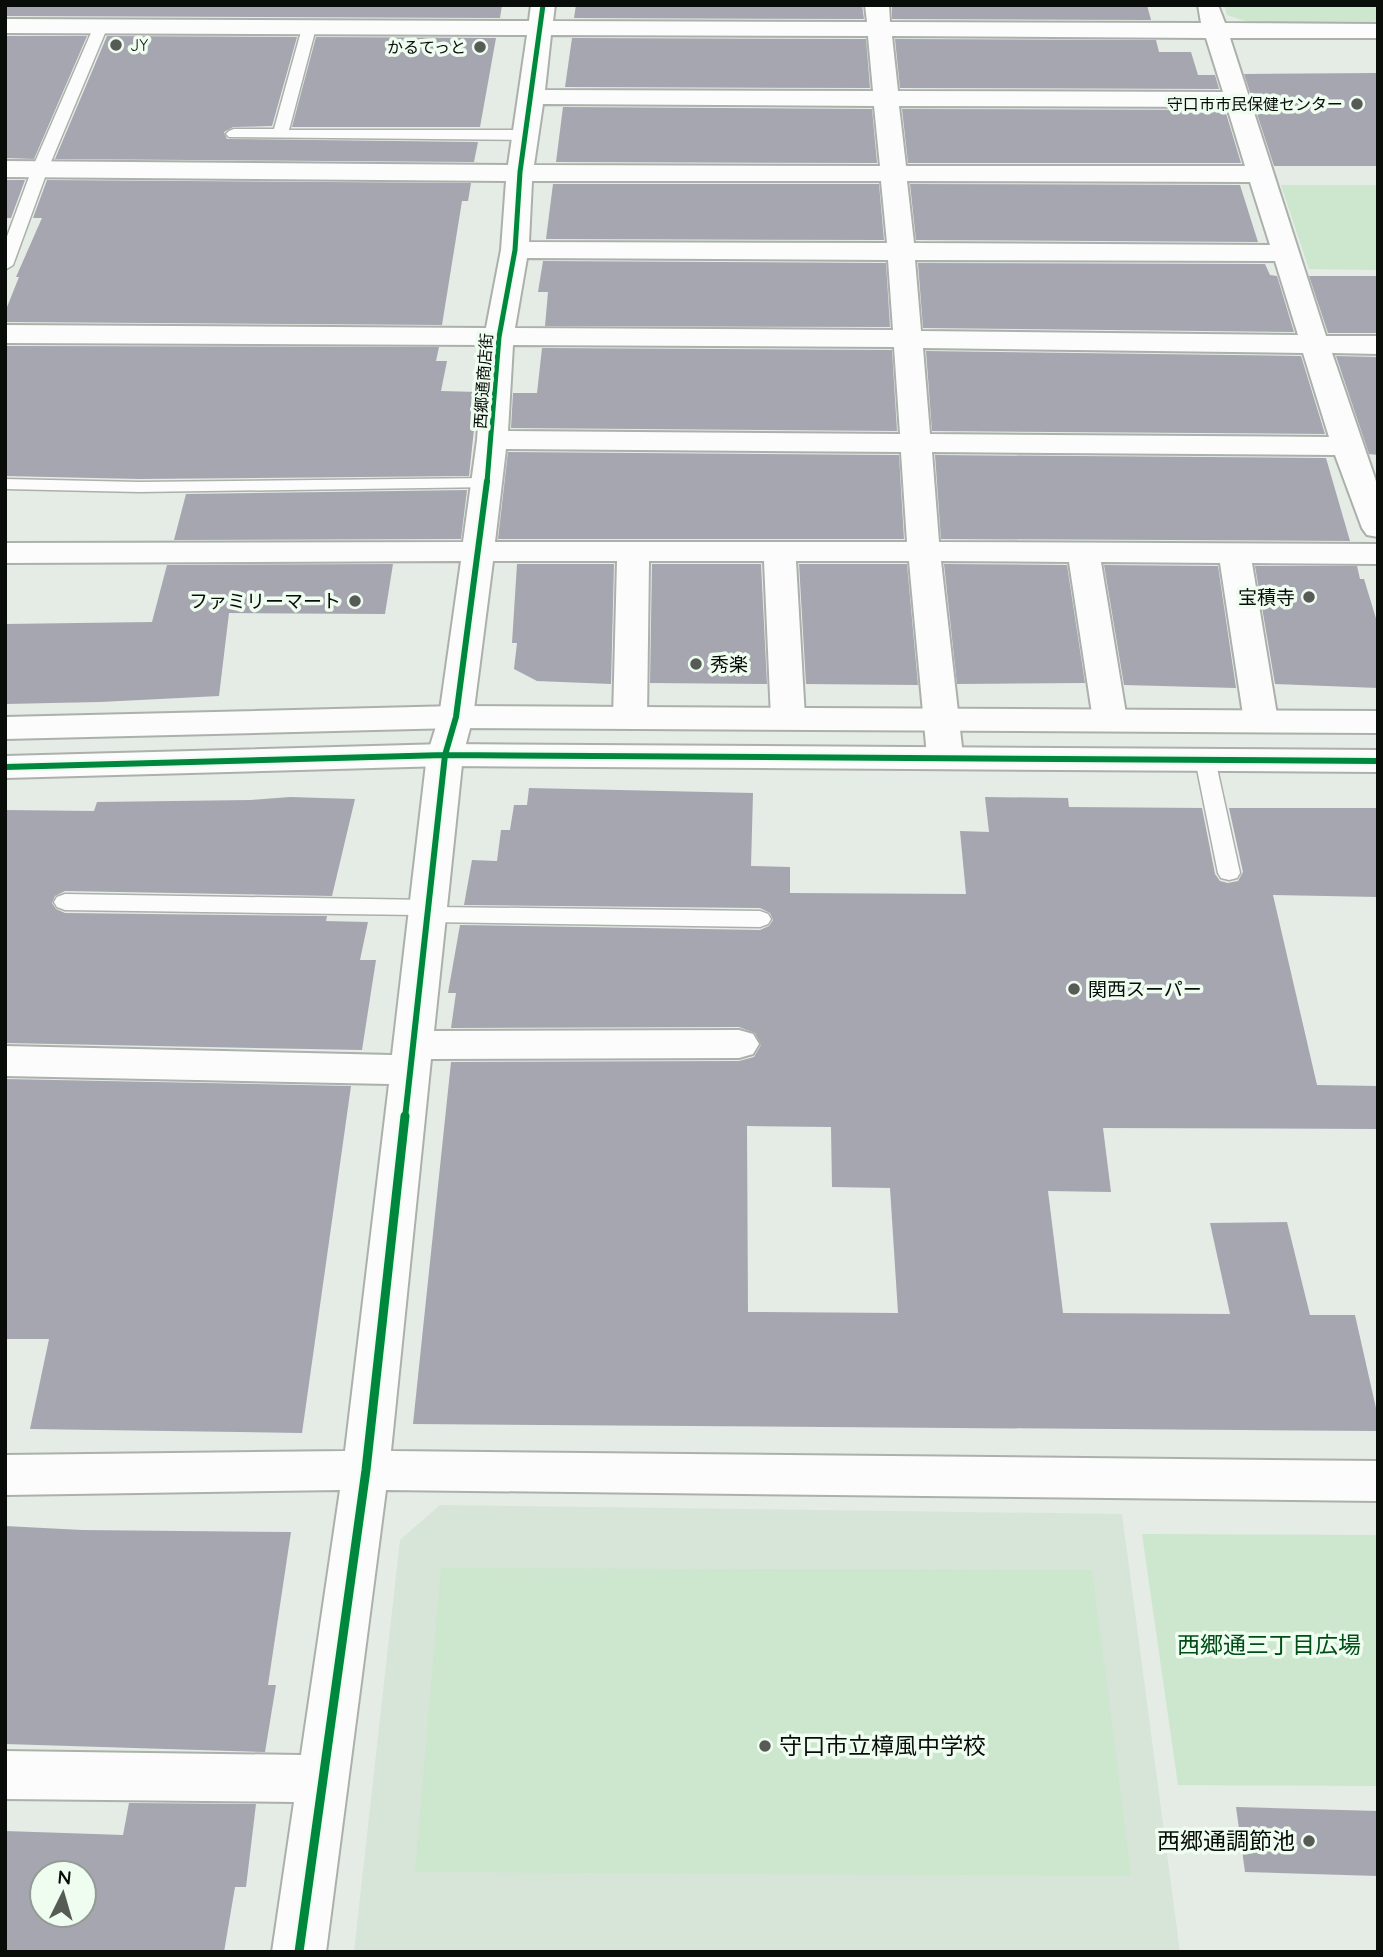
<svg xmlns="http://www.w3.org/2000/svg" width="1383" height="1957" font-family="Quicksand,'Noto Sans JP',sans-serif">
<style>
.built{fill:#d7e4d8}
.green{fill:#cde7ce}
.building{fill:#a6a6b0;fill-rule:evenodd}
.lines{fill:none;stroke-linecap:round;stroke-linejoin:round}
.lane-casing{stroke:#abb0ab;stroke-width:3}
.street-casing{stroke:#abb0ab;stroke-width:4}
.secondary-casing{stroke:#abb0ab;stroke-width:4}
.lane{fill:#fbfcfb;fill-rule:evenodd}
.street{fill:#fbfcfb;fill-rule:evenodd}
.secondary{fill:#fbfcfb;fill-rule:evenodd}
.cycleway-far2-casing{stroke:#effcf0;stroke-width:8}
.cycleway-far1-casing{stroke:#effcf0;stroke-width:10}
.cycleway-casing{stroke:#effcf0;stroke-width:13}
.cycleway-far2{stroke:#00873e;stroke-width:5}
.cycleway-far1{stroke:#00873e;stroke-width:6}
.cycleway{stroke:#00873e;stroke-width:9}
.poi-dot{fill:#565b56;stroke:#effcf0;stroke-width:2.5}
.labels{text-anchor:middle;stroke-width:7;stroke-linejoin:round;paint-order:stroke}
.far-poi-label{font-size:16px;fill:#090d09;stroke:#effcf0;text-anchor:end}
.far-street-label{font-size:16px;fill:#090d09;stroke:#effcf0}
.poi-label{font-size:19px;fill:#090d09;stroke:#effcf0;text-anchor:end}
.near-park-label{font-size:23px;fill:#014d17;stroke:#effcf0}
.near-poi-label{font-size:23px;fill:#090d09;stroke:#effcf0;text-anchor:start}
</style>
<rect width="100%" height="100%" fill="#e5ebe5"/>
<path class="built" d="M440 1505 1122 1514 1180 1952H354L400 1540Z"/>
<path class="green" d="M1224 5H1378V23L1248 22 1227 15Z
M1281 185H1378V270L1309 269Z
M1142 1534 1378 1535V1786L1178 1785Z
M441 1568 1092 1570 1131 1876 415 1872Z"/>
<path class="building" d="M5 5H502L500 18 5 16Z
M576 5H862L864 19 574 18Z
M892 5H1147L1151 20 892 19Z
M5 36H87L34 159 5 158Z
M107 36 297 37 272 126 233 127 224 132 227 139 478 142 474 162 55 159Z
M316 37 496 38 480 127H292Z
M572 38 866 39 870 88 565 87Z
M895 39 1156 40 1159 52H1191L1198 75H1215L1219 89 900 88Z
M1378 73V166H1274L1244 74Z
M563 107 872 109 877 163 556 162Z
M902 109 1225 110 1241 163H908Z
M5 180H25L11 218H5Z
M47 180 471 183 468 201H462L442 325 5 322V312L19 277H16L42 218H33Z
M553 184H879L884 240 546 239Z
M910 184 1240 185 1258 242 916 240Z
M543 261 886 263 890 327 545 326 548 292H538Z
M918 263 1265 264 1270 275 1277 276 1294 332 923 328Z
M1309 276H1378V333H1328Z
M5 346 439 347 436 361H447L441 391 478 392 469 476 139 479 5 476Z
M542 348 892 350 897 431 511 428 513 393H537Z
M926 351 1301 356 1325 434 932 431Z
M1336 356 1378 357V455L1369 454Z
M508 452 899 455 904 539H498Z
M935 455 1326 458 1350 541 941 539Z
M467 490 461 539 174 540 186 494Z
M393 564 385 614 229 613 219 696 100 702 5 704V624L152 622 167 565Z
M517 564H614L611 684 537 681 514 669 517 643H512Z
M652 564H761L767 684 650 683Z
M799 564H907L918 685 806 684Z
M944 564 1067 565 1085 683 957 684Z
M1104 565 1218 566 1236 688 1124 685Z
M1255 566H1357L1360 579H1364L1378 625V688L1275 684Z
M529 788 753 793 751 866 790 867V893L966 894 960 831 989 832 985 797 1068 798 1069 807 1202 808 1215 874 1220 881 1228 883 1238 881 1243 872 1229 808H1378V897L1273 895 1317 1085 1378 1086V1129L1103 1128 1111 1192 1048 1191 1063 1313 1230 1314 1210 1223 1287 1222 1310 1315H1355L1378 1417V1431L413 1424 451 1062 739 1061 754 1057 761 1045 755 1033 739 1027 451 1028 456 993H448L460 925 760 930 769 926 773 920 770 913 760 908 464 905 472 860 497 861 501 830H510L514 805H527ZM747 1126 831 1127 832 1187 890 1188 898 1313 748 1312Z
M290 797 355 799 332 896 65 891 55 896 52 903 56 909 65 913 327 916 326 921 368 922 360 960H376L362 1050 5 1043V810L94 811 97 802 251 800Z
M5 1079 351 1086 302 1433 30 1429 49 1339H5Z
M5 1526 82 1530 291 1532 268 1685H276L265 1752 5 1744Z
M129 1803 256 1804 246 1887H235L224 1952H5V1831L123 1835ZM42 1873H84V1915H42Z
M1236 1807 1378 1811V1876L1245 1872Z"/>
<g class="lines">
<g class="lane-casing">
<path id="lane" d="M101 22 108 26 48 169 13 265 5 270V242L32 169 94 26Z
M309 24 316 28 289 130H527L535 135 527 140 229 137 226 134 229 131 234 129H274L302 28Z
M487 478 496 483 493 487 139 492 5 489V479L139 482Z
M1205 752 1212 754 1215 759 1240 873 1237 878 1229 880 1221 878 1218 873 1195 759 1198 754Z
M65 894 428 900 436 903 438 907 760 911 768 914 771 919 768 924 760 927 428 922 420 919 418 915 65 910 57 907 54 902 57 897Z"/>
</g>
<g class="street-casing">
<path id="street" d="M531 5H555L553 21 867 22 865 5H889L890 22 1201 23 1198 5H1218L1225 23 1378 24V38H1230L1326 336H1378V354L1332 353 1378 487V537L1367 535 1362 528 1335 455 932 452 939 542 1378 544V564L1252 563 1278 721 1273 729 1261 732 1249 729 1244 721 1220 563 1101 562 1127 720 1122 728 1110 731 1098 728 1093 720 1069 562 941 561 963 756 957 764 945 767 933 764 927 756 909 561H796L805 718 800 726 788 729 776 726 771 718 764 561H649L647 718 642 726 630 729 618 726 613 718 617 561H493L473 717 463 755 434 1031 739 1030 753 1034 759 1044 753 1054 739 1058 431 1059 391 1451 1378 1461V1501L386 1490 326 1952H272L294 1802 5 1799V1751L301 1755 340 1490 5 1495V1455L345 1451 389 1084 5 1076V1046L392 1055 427 755 439 717 461 561 5 563V543L463 542 477 440 484 345 5 343V325L486 328 501 250 506 181 5 177V161L508 165 527 35 5 33V19L529 21ZM551 35 868 36 873 91 545 90ZM892 36 1206 38 1223 92 898 91ZM543 104 874 106 880 166 534 165ZM899 106 1227 107 1245 166H906ZM532 181H881L887 243 529 242ZM907 181 1250 182 1270 245 914 243ZM527 258 888 260 893 330 515 328ZM915 260 1275 261 1298 335 921 331ZM513 345 894 347 900 434 508 431ZM923 348 1303 353 1329 437 930 434ZM506 449 901 452 907 542H495Z"/>
</g>
<g class="secondary-casing">
<path id="secondary" d="M456 706 1378 711V733L456 728 5 739V717Z
M445 744 1378 750V772L445 766 5 778V756Z"/>
</g>
<use href="#lane" class="lane"/>
<use href="#street" class="street"/>
<use href="#secondary" class="secondary"/>
<g class="cycleway-far2-casing">
<path id="cycleway-far2" d="M487 482 499 337 515 250 520 172 543 5"/>
</g>
<g class="cycleway-far1-casing">
<path id="cycleway-far1" d="M5 767 445 755 1378 761
M405 1118 445 755 456 717 487 481"/>
</g>
<g class="cycleway-casing">
<path id="cycleway" d="M299 1952 366 1470 405 1116"/>
</g>
<use href="#cycleway-far2" class="cycleway-far2"/>
<use href="#cycleway-far1" class="cycleway-far1"/>
<use href="#cycleway" class="cycleway"/>
</g>
<g class="poi-dot">
<circle cx="116" cy="45" r="7"/>
<circle cx="480" cy="47" r="7"/>
<circle cx="1357" cy="104" r="7"/>
<circle cx="1309" cy="597" r="7"/>
<circle cx="355" cy="601" r="7"/>
<circle cx="696" cy="664" r="7"/>
<circle cx="1074" cy="989" r="7"/>
<circle cx="765" cy="1746" r="7"/>
<circle cx="1309" cy="1841" r="7"/>
</g>
<g class="labels">
<g class="far-poi-label">
<text x="130" y="51" text-anchor="start">JY</text>
<text x="466" y="53">かるてっと</text>
<text x="1343" y="110">守口市市民保健センター</text>
</g>
<g class="far-street-label">
<text transform="translate(483 381) rotate(-86)" y="6">西郷通商店街</text>
</g>
<g class="poi-label">
<text x="1295" y="604">宝積寺</text>
<text x="341" y="608">ファミリーマート</text>
<text x="710" y="671" text-anchor="start">秀楽</text>
<text x="1088" y="996" text-anchor="start">関西スーパー</text>
</g>
<g class="near-park-label">
<text x="1269" y="1653">西郷通三丁目広場</text>
</g>
<g class="near-poi-label">
<text x="779" y="1754">守口市立樟風中学校</text>
<text x="1295" y="1849" text-anchor="end">西郷通調節池</text>
</g>
</g>
<rect width="1383" height="1957" fill="none" stroke="#090d09" stroke-width="14"/>
<g transform="translate(63 1894) rotate(5)"><circle r="33" fill="#effcf0" stroke="#939c94" stroke-width="2"/>
<path d="M0-5L12 26L0 18L-12 26Z" fill="#565b56"/>
<text y="-10" font-size="19" font-weight="bold" text-anchor="middle" fill="#090d09">N</text>
</g>
</svg>
